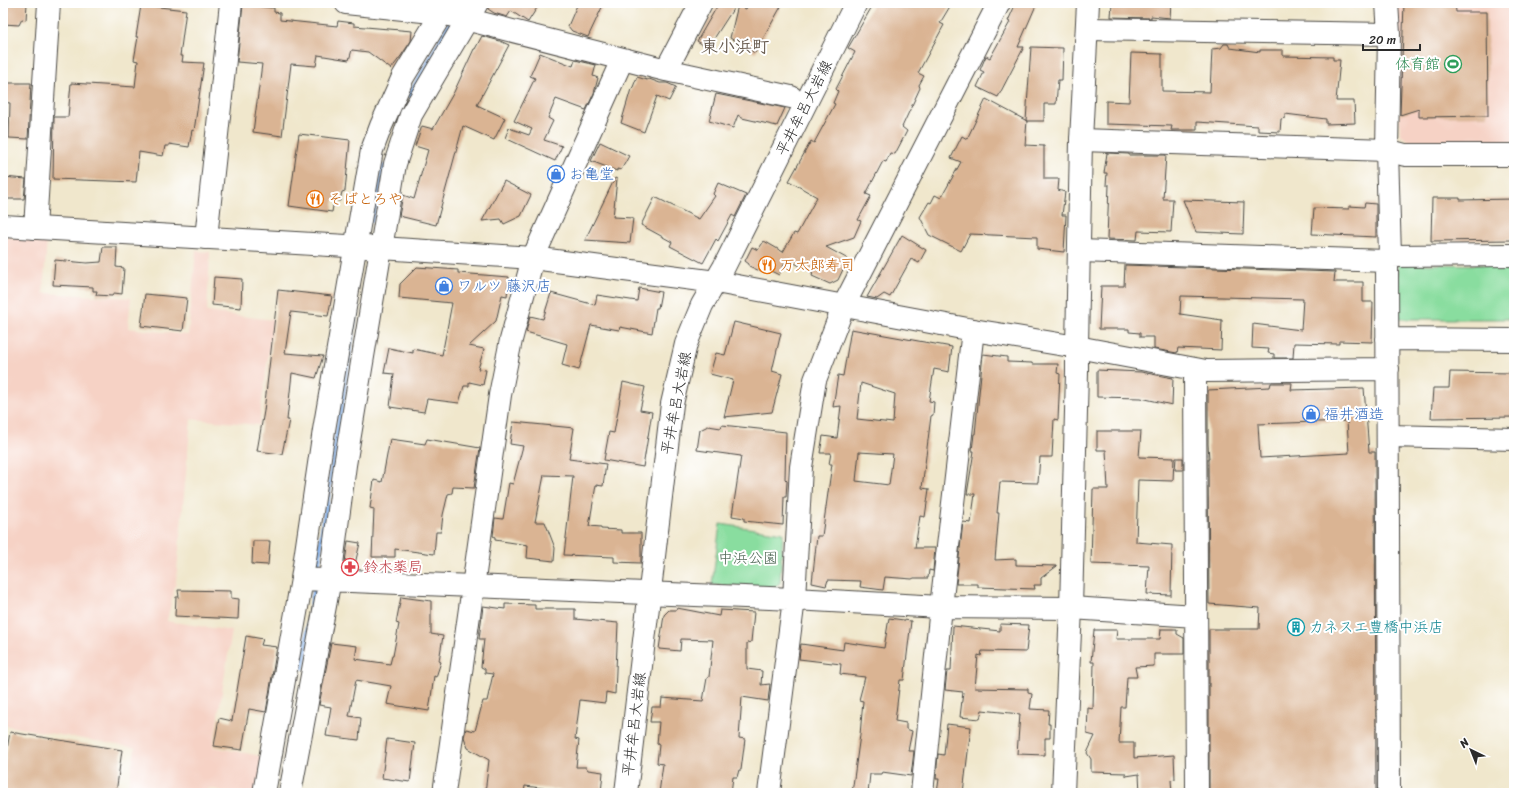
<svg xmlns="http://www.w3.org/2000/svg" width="1517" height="796" font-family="Sriracha,'Klee One',sans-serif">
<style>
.built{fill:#f6d2c5}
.green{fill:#89dd9f;stroke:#5a8465}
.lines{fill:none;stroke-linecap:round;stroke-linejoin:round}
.stream{stroke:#88b7f3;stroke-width:5.5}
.building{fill:#dab493;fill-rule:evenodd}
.minor-casing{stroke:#494743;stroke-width:24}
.tertiary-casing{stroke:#494743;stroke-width:24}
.secondary-casing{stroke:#494743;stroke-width:24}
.minor{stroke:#fff;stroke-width:22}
.tertiary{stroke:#fff;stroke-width:22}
.secondary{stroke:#fff;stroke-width:22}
.labels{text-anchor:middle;stroke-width:4;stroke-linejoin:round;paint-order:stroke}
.leisure-label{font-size:15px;fill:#27864d;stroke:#fff;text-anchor:end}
.street-label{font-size:15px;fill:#2b2b2b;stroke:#fff}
.shop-label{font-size:15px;fill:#366cbe;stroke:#fff;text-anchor:start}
.food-label{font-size:15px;fill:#c56008;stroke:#fff;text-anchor:start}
.park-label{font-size:15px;fill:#47604e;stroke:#fff}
.health-label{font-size:15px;fill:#be3a42;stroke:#fff;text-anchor:start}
.culture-label{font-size:15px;fill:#0d838f;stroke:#fff;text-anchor:start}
.quarter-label{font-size:17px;font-weight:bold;fill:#685b4f;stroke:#fff}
</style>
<rect width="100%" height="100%" fill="#fff"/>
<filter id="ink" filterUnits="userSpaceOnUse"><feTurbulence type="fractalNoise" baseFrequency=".025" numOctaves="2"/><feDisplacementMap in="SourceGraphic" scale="8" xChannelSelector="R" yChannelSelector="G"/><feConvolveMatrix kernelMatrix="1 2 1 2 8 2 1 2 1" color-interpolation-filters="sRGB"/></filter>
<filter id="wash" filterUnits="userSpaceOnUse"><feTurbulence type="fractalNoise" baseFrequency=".012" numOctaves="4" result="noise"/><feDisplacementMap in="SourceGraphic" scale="16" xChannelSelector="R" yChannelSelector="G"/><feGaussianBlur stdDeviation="0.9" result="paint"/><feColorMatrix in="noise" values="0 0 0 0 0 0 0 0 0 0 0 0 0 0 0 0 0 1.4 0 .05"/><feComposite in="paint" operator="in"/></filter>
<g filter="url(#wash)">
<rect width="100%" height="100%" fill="#f0e7cc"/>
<path class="built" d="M1397 3H1514V142L1408 141 1400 134Z
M3 237 47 239 43 293 131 298 128 328 188 335 196 251 210 252 207 312 273 320 259 425 191 419 176 581 167 621 232 631 213 747 266 757 260 793H230L209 788 207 793H127L135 748 3 725Z"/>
<path class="green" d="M1398 264 1514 265V319H1397Z
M720 524 783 533 780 583 773 588 712 585Z"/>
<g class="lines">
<path class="stream" d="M410 95 452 20
M371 220 384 167
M316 576 356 306
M303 667 315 585"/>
</g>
<g id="blocks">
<path class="building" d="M3 3H27L26 20 22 19 19 25 3 24Z
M489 3H540L528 22 511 11 507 17 494 13 488 9Z
M578 3H604L588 37 572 31 568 26Z
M719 3H737L708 48 697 41Z
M749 3H783L755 53 730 38 738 5 746 9Z
M874 3H952L940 23 944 25 918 73 924 76 919 85 920 88 902 127 907 131 895 154 890 153 886 162 883 161 866 194 871 196 858 220 861 221 854 237 826 247 848 259 838 280 830 284 812 276 813 273 787 259 779 275 765 268 762 272 749 266V264L745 261 752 247 758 250 764 241 783 252 794 233 797 234 817 197 789 181 811 141 814 143 835 104 833 103 838 91 836 89 855 52 848 48Z
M1016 3H1037L1018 47H1024L998 97 977 87 984 72 980 70 986 56 990 58 1010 22 1008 21Z
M1112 3H1171L1170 18 1151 16V18L1111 17Z
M1404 3H1455L1456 12H1487L1488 116 1419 117V109L1400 115Z
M141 5 186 10 180 56H183L182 62 204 63 194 131 192 130 189 147 169 144V146H165L163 156 139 152 136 182 53 179 54 117H68L71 83 135 87 138 61 134 60 138 37H136Z
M243 5 274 8V12L280 13V20L337 26 338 21 354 23V26L412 31 411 41 401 56 391 69 368 52 352 50 349 60 318 55 316 66 291 64 282 136 253 132 262 64 237 62Z
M482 36 500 41 509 45 477 105 505 118 494 140 463 126 436 225 399 216 403 195 414 199 428 150 415 146 422 126 433 129 454 92 474 49H475Z
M1224 44H1228L1230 48 1260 52V50H1283V56L1333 57V60H1340L1336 101H1354L1355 123 1326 124V119L1285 114V118L1281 119 1280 132 1258 131V126L1197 122V130H1171L1172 126 1106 124V101L1129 102 1131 53 1162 54V91L1210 92 1212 49 1221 48Z
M1031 47 1063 48 1062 80H1058L1056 104H1044V121H1026Z
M540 53 573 66 575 60 596 65 593 76 598 78 594 93 586 110 556 99 548 118 553 121 544 140 562 146 555 161 505 138 509 128 529 135 532 129 514 121 535 78 530 76Z
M637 77 647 80 649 79 660 83H667L676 87 669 101 657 96 644 132 621 123 631 89 633 87Z
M4 83H31L28 139 9 138 10 103 3 102Z
M716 94 785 108 777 126 742 118 738 115 733 128 709 121Z
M986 99 1027 121 1025 145 1044 146V179H1059L1058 190 1065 192 1062 215H1066L1064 252 1037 249V237L970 234 961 251 929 235 920 217 929 202 931 203 935 195 941 198 961 162 951 158 962 136 967 139Z
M299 134 350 140 345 191 342 192 340 201 334 200 332 212 289 206Z
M600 142 629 156 621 170 617 169V171L591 161Z
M1107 153 1129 154V155H1166L1163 199H1173L1171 232 1138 231 1137 240 1107 239 1109 185H1106L1107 173H1104Z
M3 177 26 179 24 199H3Z
M615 178 617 179 613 217 633 218 630 243 585 240Z
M504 181 531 195 521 216 504 224 501 219 482 221Z
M718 183 746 195 735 217 732 215 718 241 716 239 703 263 670 246 672 242 641 225 655 197 699 219 715 196 713 194Z
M1432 198H1460V200L1514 199V240L1431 241Z
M1183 200 1244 202 1243 234 1196 232Z
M1365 203 1376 204V237L1312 234 1314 208 1349 209V206L1364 207Z
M902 235 926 250 919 263 911 259 890 297 884 294 877 299 867 297Z
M103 247H117L116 267 124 268 122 294 114 293 112 296 96 295 97 291H93V287L53 285 55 260 87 263 101 262Z
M1125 265 1335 272 1334 282H1363V302H1373L1372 342 1339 341V344L1294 343 1293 358H1274V354L1268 353 1269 349 1252 348 1253 324 1301 330 1303 299 1181 296 1180 314 1222 320 1221 350 1178 348 1177 353 1154 349V337H1140V333L1129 332V329H1099L1101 286H1124Z
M417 267 458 270V273L509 277 507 296 502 295 496 321 469 346 484 349 478 369 486 370 483 385 469 382V386H464L459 403 427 399 424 412 390 407 394 374 384 373 389 348 413 353V349L442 355 452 303 399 298 400 284Z
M214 277 242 279 241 308 212 305Z
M639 288 661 292 658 308H656L652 333 620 327 619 330 591 325 579 370 562 365 567 344 526 332 530 316 543 319 551 293 595 305 597 295 637 301Z
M278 290 332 296 328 316 291 312 285 353 323 356 316 378 292 373 287 420H289L282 454 257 451 264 411Z
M145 294 187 298 183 331 141 326Z
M734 322 781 333 772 371 782 374 772 412 724 417 733 380 710 374 716 353 725 355Z
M851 329 952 347 949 372 934 369 929 401 934 402 933 415 931 416 922 488 929 489 925 517 920 516 915 548H935L933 571 929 570 928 578H914L912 579 885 577 883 590 860 587 861 581 828 580 826 586 812 583 817 536H822L832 464H829L831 453H820L823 436 837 438 841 406 833 407 838 375 843 376ZM861 383 895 394 893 423 857 419ZM859 452 893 454 889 485 856 481Z
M983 354 1007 357V362L1032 363V364H1058L1057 373 1060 374 1058 420 1054 419 1052 457H1040L1038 483 1000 482 997 513H999L995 560 1016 559V565L1057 566 1041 578V585H1034L1035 589 978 587V584H956L963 522 971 523 975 494H967L974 451H972L974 434H975Z
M1097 370 1141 372 1173 378 1172 405 1141 398 1097 397Z
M1450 372 1512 373V387H1514V417L1431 418 1433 388H1449Z
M623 382 645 387 640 410 652 412 643 467 604 460 609 432 614 433Z
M1271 383H1292L1291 390 1364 388 1369 452H1375L1376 793H1209V629H1259L1260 608 1209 604 1208 459H1209L1208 444V390L1270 387ZM1347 421 1349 453 1260 458 1258 424Z
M513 422 574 428 569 459 606 464 603 486 596 485 589 526 601 527V529L621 530V533H641V563L614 562V557L564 555 573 476 544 475 535 522H545L555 548 554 561 527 558 528 545 495 540V537L493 536 495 518 503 519 509 483 513 484 523 446 510 444Z
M722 425 786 432 785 479 787 481 786 497H784L783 525 744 521V518L732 516 741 456 697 450 700 430 708 426 721 428Z
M1097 431H1141L1139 457 1174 458 1173 481 1138 480 1136 542 1172 545 1171 595 1147 594 1149 566 1091 564 1093 489H1108L1106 450H1097Z
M390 439 425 444 427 439 480 448 474 488 453 487 452 493 448 494 443 515 441 532H436L434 554 395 549V557H372L374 509 370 508 374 480 382 482Z
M1176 458H1183V470H1175Z
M253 541H270L268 565 252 564Z
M348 541 360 543 355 564 345 562Z
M178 590 231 591V598L239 599 238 619 175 616 176 597H179Z
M401 597 431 601V634L443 636 439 661 441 662 436 677 434 676 429 711 387 704 391 686 356 680 349 716 361 718 359 740 326 736 331 707 319 705 331 643 357 646 355 659 390 664 392 656H393L399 624 396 623Z
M505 604 535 605V609H575V619L618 623 615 694 606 692 605 703 580 700 575 739 579 740 576 767H586L588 770 603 772 601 793H565L566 791 525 786 524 793H485L489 760 468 748 464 737 466 729 475 731 483 701H487L493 674 485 673V669L481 667 484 639H479L483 606 505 609Z
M677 608 719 616 720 610 754 612 751 642 747 643V669L762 671 761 685 770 684 768 701 742 697 739 738 745 739 741 770H739L737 777H733L731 793H659L663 764 657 763 659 745 657 744 659 722H650L652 707H661L662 698 703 701 707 678 709 677 713 640 681 639 680 651 659 649 664 615 669 610H676Z
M889 618 911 621 904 680H900L895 721 906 723V729L912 731 908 751H914L911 776 882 772 881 774H870L868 793H852L860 735 863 701 859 700 865 677 840 674 841 664 799 659 801 644 843 650 844 642 884 648Z
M1000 624 1029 625 1026 652 982 651 981 656 978 655 975 688 1028 689V693L1032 694 1030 709 1049 710 1048 724H1050V738H1045V755L1017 754 1020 714 982 710 980 719 960 717 963 692 945 690 947 671H951L953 626 1000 631Z
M1161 629H1177V634L1184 638V654H1154V666L1135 667 1137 677H1127L1125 707H1121L1119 743H1134V758L1174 755 1175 779 1171 780 1172 793H1140L1139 774 1126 776V773L1091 772V759L1087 753 1095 736 1087 734 1088 708 1093 709 1094 662H1091L1094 630H1117L1116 639H1160Z
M246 636 263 639 261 645 277 647 266 712 249 709 242 750 214 746 219 718 232 721Z
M947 724 971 727 963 793H937L939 779H936L938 754 944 755Z
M10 732 122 750 116 793H3V773Z
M387 739 415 743 410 782 382 778Z"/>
</g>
</g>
<g filter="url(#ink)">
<use href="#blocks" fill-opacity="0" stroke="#494743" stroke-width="1"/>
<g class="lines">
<g class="minor-casing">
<path id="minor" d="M346 3 442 13 666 70 701 3
M1387 3 1389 34 1387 150 1390 256 1387 261 1389 793
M1088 29 1389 34
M666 70 791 97
M1081 140 1387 150 1405 155H1514
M35 228 49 3
M206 238 231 3
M1079 251 1387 261
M1390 256 1514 255
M1387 339 1514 340
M1077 347 1206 371 1388 369
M1195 369 1197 793
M1389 436 1514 439
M302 579 794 599 941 607 1071 608 1196 616
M264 793 302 579 324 430 372 150 381 126 403 77 448 3
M290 793 330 579 345 465 395 164 411 115 477 3
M444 793 500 395 511 340 533 258 622 60
M769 793 794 599 801 467 815 380 844 305 999 3
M922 793 941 607 973 330"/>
</g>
<g class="tertiary-casing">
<path id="tertiary" d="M3 226 381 248 533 258 716 282 973 330 1077 347
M1063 793 1071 608 1077 372V347L1081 140 1088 3"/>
</g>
<g class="secondary-casing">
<path id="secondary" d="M626 793 672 404 686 344 702 305 724 267 856 3"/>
</g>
<use href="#minor" class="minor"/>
<use href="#tertiary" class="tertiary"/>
<use href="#secondary" class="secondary"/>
</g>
</g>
<defs>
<g id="stadium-ring" transform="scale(0.9)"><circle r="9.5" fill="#fff" stroke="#2e9e5b" stroke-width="1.5"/><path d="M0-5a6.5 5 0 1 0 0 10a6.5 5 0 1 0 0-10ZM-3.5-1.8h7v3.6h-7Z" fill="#2e9e5b"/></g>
<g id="shop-ring" transform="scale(0.9)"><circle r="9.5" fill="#fff" stroke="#3f7fe0" stroke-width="1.5"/><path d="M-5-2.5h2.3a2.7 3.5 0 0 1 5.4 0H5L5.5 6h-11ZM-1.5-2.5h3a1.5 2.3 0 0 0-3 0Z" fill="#3f7fe0"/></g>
<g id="restaurant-ring" transform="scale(0.9)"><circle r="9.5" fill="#fff" stroke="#e8710a" stroke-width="1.5"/><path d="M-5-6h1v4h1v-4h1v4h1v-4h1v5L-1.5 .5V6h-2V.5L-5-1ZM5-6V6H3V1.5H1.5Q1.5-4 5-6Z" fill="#e8710a"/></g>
<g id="pharmacy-ring" transform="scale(0.9)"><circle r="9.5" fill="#fff" stroke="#e0444e" stroke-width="1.5"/><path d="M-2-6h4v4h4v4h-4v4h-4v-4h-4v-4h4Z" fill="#e0444e"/></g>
<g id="building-ring" transform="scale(0.9)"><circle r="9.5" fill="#fff" stroke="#0f9aa8" stroke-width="1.5"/><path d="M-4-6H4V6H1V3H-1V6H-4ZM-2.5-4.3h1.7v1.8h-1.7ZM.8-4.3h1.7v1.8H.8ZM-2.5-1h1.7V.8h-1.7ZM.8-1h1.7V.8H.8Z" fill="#0f9aa8"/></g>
</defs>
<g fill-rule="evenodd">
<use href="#stadium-ring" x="1453" y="64"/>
<use href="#shop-ring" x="556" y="174"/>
<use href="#restaurant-ring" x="315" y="199"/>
<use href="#restaurant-ring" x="767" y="265"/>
<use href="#shop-ring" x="444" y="286"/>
<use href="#shop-ring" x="1311" y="414"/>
<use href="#pharmacy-ring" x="350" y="567"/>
<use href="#building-ring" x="1296" y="627"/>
</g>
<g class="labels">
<g class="leisure-label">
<text x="1440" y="69">体育館</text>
</g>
<g class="street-label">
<text transform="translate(804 108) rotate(-63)" y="5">平井牟呂大岩線</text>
<text transform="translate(676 403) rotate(-79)" y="5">平井牟呂大岩線</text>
<text transform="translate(634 724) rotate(-83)" y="5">平井牟呂大岩線</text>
</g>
<g class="shop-label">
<text x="569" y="179">お亀堂</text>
<text x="457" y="291">ワルツ 藤沢店</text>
<text x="1324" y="419">福井酒造</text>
</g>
<g class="food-label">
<text x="328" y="204">そばとろや</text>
<text x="780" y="270">万太郎寿司</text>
</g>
<g class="park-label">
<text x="748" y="563">中浜公園</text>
</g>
<g class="health-label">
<text x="363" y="572">鈴木薬局</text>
</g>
<g class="culture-label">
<text x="1309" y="632">カネスエ豊橋中浜店</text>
</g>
<g class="quarter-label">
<text x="735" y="52">東小浜町</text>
</g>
</g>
<rect width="1517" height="796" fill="none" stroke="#fff" stroke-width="16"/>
<g transform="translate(1471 750) rotate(317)" stroke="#ffffff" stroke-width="3" paint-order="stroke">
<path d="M0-3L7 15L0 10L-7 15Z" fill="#2b2b2b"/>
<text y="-6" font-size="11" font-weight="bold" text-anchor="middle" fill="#2b2b2b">N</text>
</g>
<path d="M1363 44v6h57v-6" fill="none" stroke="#2b2b2b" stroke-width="2"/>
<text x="1369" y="44" font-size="12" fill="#2b2b2b" stroke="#ffffff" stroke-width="3" paint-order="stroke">20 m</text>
</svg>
